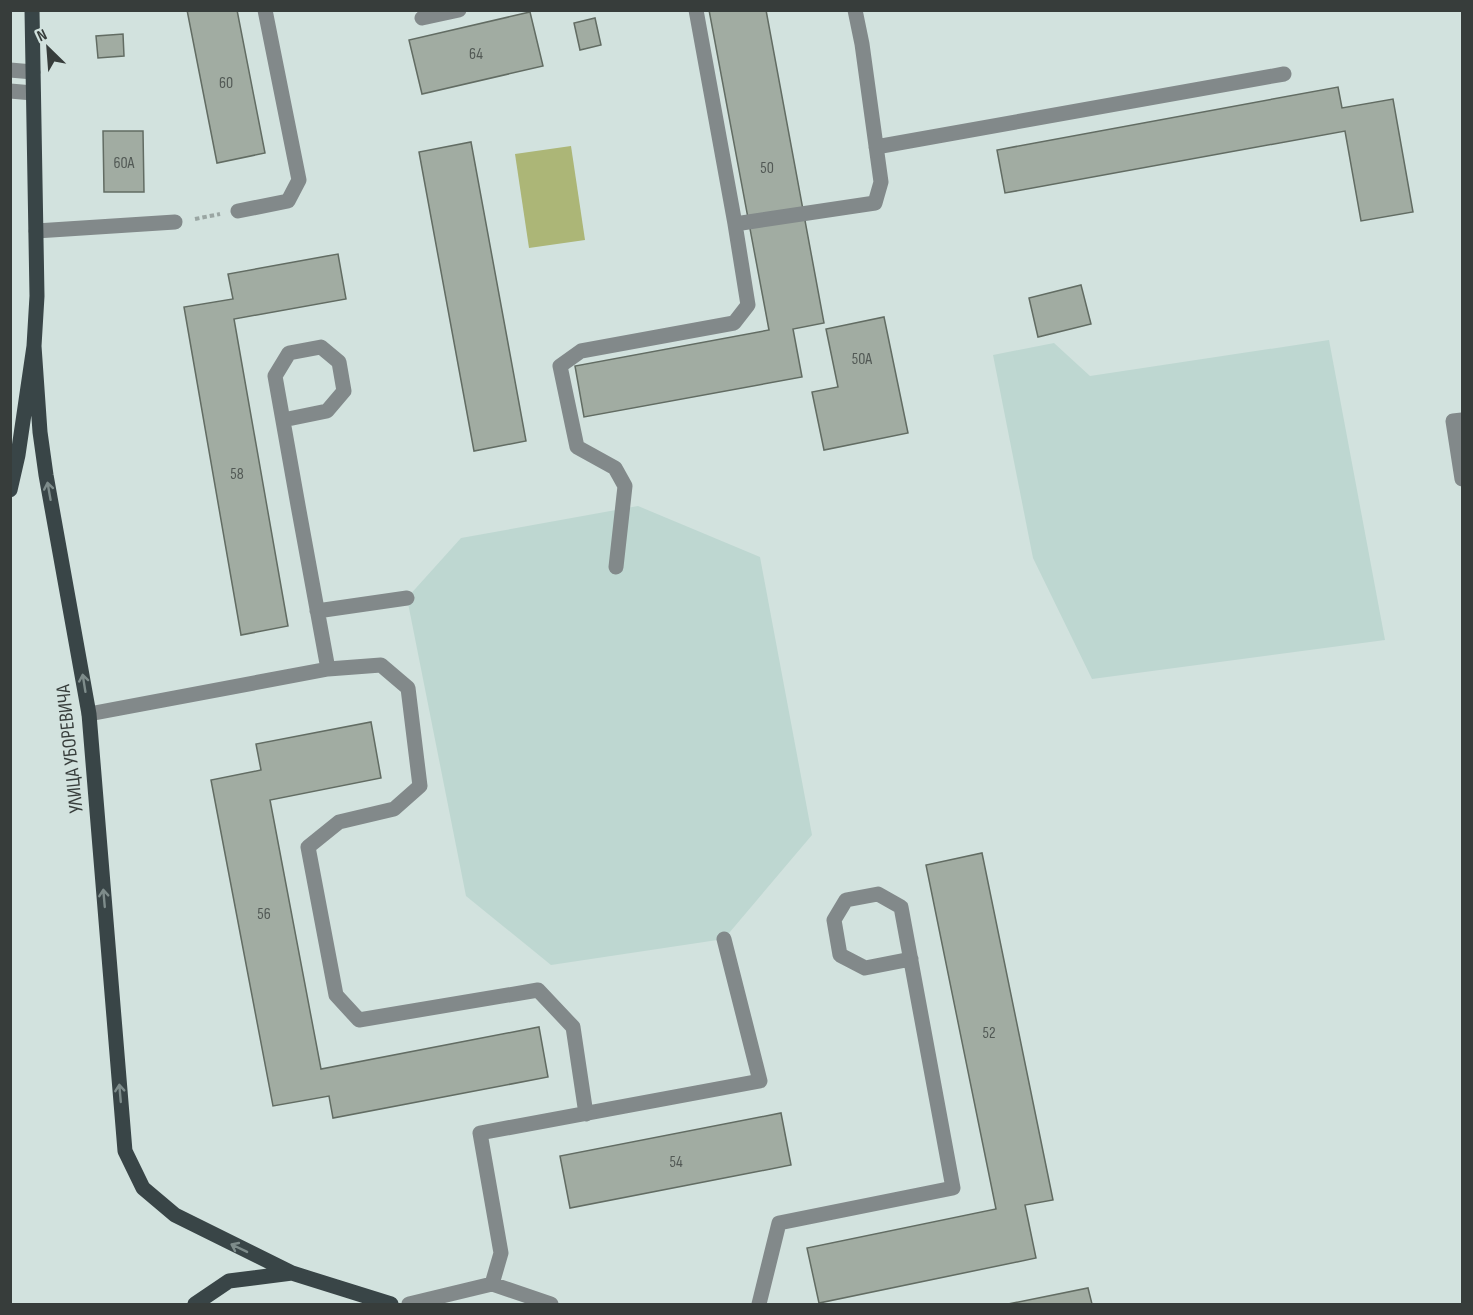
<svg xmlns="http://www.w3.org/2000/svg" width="1473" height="1315" font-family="'Sofia Sans Condensed',sans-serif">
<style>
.built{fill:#bed7d1}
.green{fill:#acb677}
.building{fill:#a1aca2;stroke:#626c63;stroke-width:1.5}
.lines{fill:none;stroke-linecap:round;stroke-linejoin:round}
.path{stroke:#9aa6a3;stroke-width:4;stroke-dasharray:4.5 3;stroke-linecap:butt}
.minor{stroke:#82898a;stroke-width:15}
.major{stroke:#394547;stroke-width:15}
.oneway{stroke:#7e8c8b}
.labels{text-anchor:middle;stroke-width:4.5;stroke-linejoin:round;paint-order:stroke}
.number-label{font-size:16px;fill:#525955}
.street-label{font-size:20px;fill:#373d3b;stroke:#d2e2de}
</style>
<rect width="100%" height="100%" fill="#d2e2de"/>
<path class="built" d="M1329 340 1385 640 1092 679 1033 558 993 355 1054 343 1090 376Z
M638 506 760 557 812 835 724 939 551 965 466 896 407 598 461 538Z"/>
<path class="green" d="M571 146 585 240 529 248 515 154Z"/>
<path class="building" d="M187 10H237L265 153 217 163Z
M709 10H766L824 323 793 329 802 377 584 417 575 366 769 330Z
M530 12 543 66 422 94 409 40Z
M595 18 601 45 580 50 574 23Z
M123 34 124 56 98 58 96 36Z
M1338 87 1342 108 1393 99 1413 212 1361 221 1345 131 1005 193 997 150Z
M103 131H143L144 192H104Z
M471 142 526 441 474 451 419 152Z
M338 254 346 299 234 319 288 626 241 635 184 307 233 299 228 274Z
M1081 285 1091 324 1038 337 1029 298Z
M884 317 908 433 824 450 812 392 838 387 826 329Z
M371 722 381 778 270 800 321 1069 539 1027 548 1077 333 1118 329 1096 273 1106 211 780 261 770 256 744Z
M982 853 1053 1200 1025 1205 1036 1258 819 1303 807 1248 996 1209 926 865Z
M781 1113 791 1165 570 1208 560 1156Z
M1088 1288 1092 1304H1008Z"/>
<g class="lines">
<path class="path" d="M195 219 220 214"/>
<path class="minor" d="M696 10 735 224 875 203 881 182 862 44 855 10
M422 18 459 10
M10 70 33 72
M10 91 33 93
M876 147 1284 74
M238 211 288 201 299 180 265 10
M36 231 175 222
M1462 420 1453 421 1462 479
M616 567 625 486 615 468 577 447 560 366 581 351 734 323 748 305 735 224
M317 611 407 598
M328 669 381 665 408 688 420 786 394 809 339 822 308 847 336 995 359 1020 538 990 573 1027 586 1114
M89 714 328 669C310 571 292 474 275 376L289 353 321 347 339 362 344 391 327 411 283 420
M492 1284 501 1253 480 1133 760 1081 724 939
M409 1304 492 1284 551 1304
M759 1304 779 1223 953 1188 901 907 878 894 846 900 834 920 840 955 865 968 911 959"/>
<path class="major" d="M34 346 40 432 46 475 89 714 125 1151 143 1188 175 1215 292 1273 391 1304
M10 490 18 455 34 346 37 296 32 10
M195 1304 229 1281 292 1273"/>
</g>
<defs><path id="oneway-shaft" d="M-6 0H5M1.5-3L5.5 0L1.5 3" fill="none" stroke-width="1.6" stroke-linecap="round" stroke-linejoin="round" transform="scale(1.5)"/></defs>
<g class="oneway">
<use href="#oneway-shaft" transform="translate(49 491) rotate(-100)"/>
<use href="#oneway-shaft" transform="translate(84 683) rotate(-99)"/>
<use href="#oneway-shaft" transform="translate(104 898) rotate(-95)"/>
<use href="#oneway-shaft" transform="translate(120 1093) rotate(-95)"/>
<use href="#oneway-shaft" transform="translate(239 1248) rotate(-154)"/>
</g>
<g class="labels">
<g class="number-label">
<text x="476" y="59">64</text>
<text x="226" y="88">60</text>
<text x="124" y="168">60А</text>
<text x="767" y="173">50</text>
<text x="862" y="364">50А</text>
<text x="237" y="479">58</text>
<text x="264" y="919">56</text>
<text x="989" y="1038">52</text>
<text x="676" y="1167">54</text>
</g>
<g class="street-label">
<text transform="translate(69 749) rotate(-96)" y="7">УЛИЦА УБОРЕВИЧА</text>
</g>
</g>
<rect width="1473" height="1315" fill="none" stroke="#373d3b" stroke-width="24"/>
<g transform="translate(48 48) rotate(335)" stroke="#d2e2de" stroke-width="4.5" paint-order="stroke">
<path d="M0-4.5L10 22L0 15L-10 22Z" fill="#373d3b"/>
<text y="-9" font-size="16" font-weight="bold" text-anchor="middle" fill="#373d3b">N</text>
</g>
</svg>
